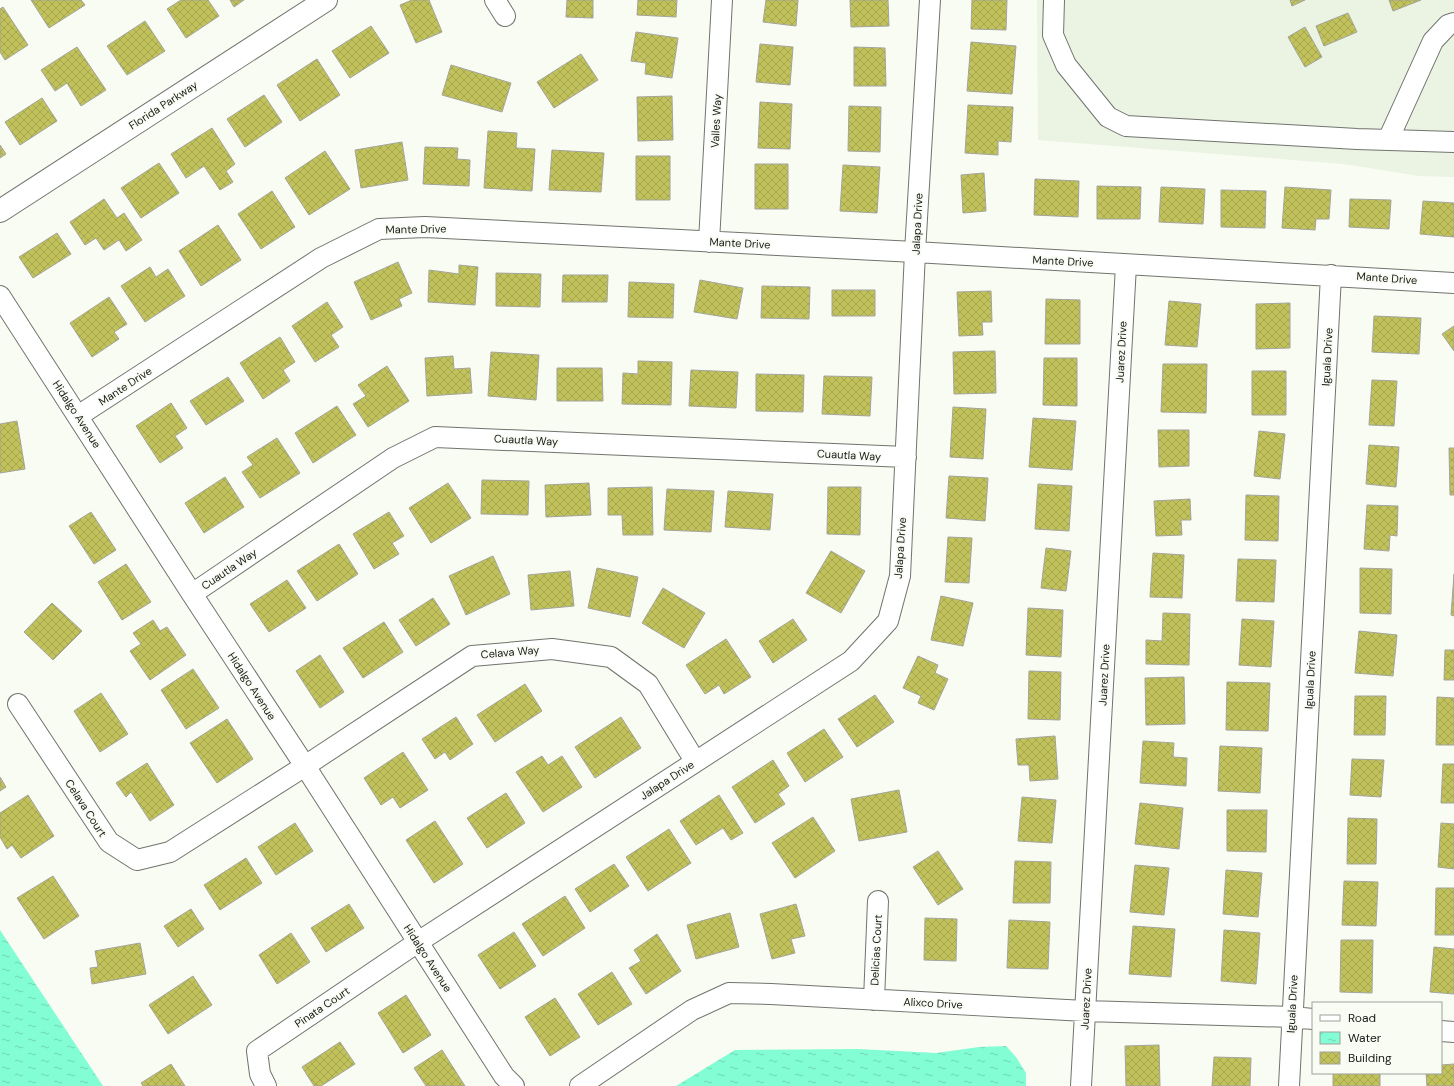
<svg xmlns="http://www.w3.org/2000/svg" width="1454" height="1086" font-family="'DM Sans',sans-serif">
<style>
.built{fill:#ebf3e3}
.water{fill:url(#water-ripples)}
.building{fill:url(#building-cross-hatch);stroke:#a3a49b}
.lines{fill:none;stroke-linecap:round;stroke-linejoin:round}
.street-casing{stroke:#70746d;stroke-width:22}
.secondary-casing{stroke:#70746d;stroke-width:24}
.street{stroke:#fff;stroke-width:20}
.secondary{stroke:#fff;stroke-width:22}
.labels{text-anchor:middle;stroke-width:3.5;stroke-linejoin:round;paint-order:stroke}
.street-label{font-size:11px;fill:#171916;stroke:#f8fcf3}
</style>
<defs>
<pattern id="water-ripples" width="26" height="14" patternUnits="userSpaceOnUse"><rect width="26" height="14" fill="#83fdd3"/><path d="M2 4q2-2 4 0t4 0M15 11q2-2 4 0t4 0" fill="none" stroke="#70d8b4"/></pattern>
<pattern id="building-cross-hatch" width="8" height="8" patternUnits="userSpaceOnUse"><rect width="8" height="8" fill="#c1c25b"/><path d="M0 0l8 8M0 8l8-8" fill="none" stroke="#a5a64e"/></pattern>
</defs>
<rect width="100%" height="100%" fill="#f8fcf3"/>
<path class="built" d="M1037 0H1454V177L1419 176 1344 164 1038 140Z"/>
<path class="water" d="M0 930 103 1086H0Z
M1006 1046 1016 1057 1026 1073V1086H676L735 1050 858 1049 936 1053 979 1047Z"/>
<path class="building" d="M31 0H81L85 5 49 28Z
M181 0H208L219 16 186 38 167 9Z
M230 0H244L234 7Z
M412 0H429L442 32 416 43 400 5Z
M567 0H593V18L566 17Z
M638 0H677L676 17 637 15Z
M766 0H798L796 26 763 22Z
M850 0H888L889 26 851 27Z
M972 0H1007L1006 30 971 29Z
M1290 0H1305L1292 6Z
M1389 0H1421L1393 11Z
M3 7 28 45 5 60 0 52V9Z
M1348 13 1357 32 1324 46 1316 26Z
M145 21 165 51 127 75 107 46Z
M371 26 389 53 350 78 332 51Z
M1305 27 1322 57 1305 67 1288 37Z
M636 32 678 38 672 78 645 74 646 63 631 61Z
M971 42 1016 46 1012 94 967 91Z
M760 44 793 47 790 85 756 82Z
M77 47 106 90 81 106 67 83 55 91 41 70Z
M854 47 885 48 886 86H854Z
M581 54 598 80 554 108 537 82Z
M317 59 340 95 300 121 277 85Z
M451 65 511 83 502 112 442 95Z
M264 95 282 122 245 147 227 119Z
M672 96 673 140 638 141 637 97Z
M42 98 57 121 20 145 5 122Z
M760 102 792 104 790 149 758 148Z
M968 105 1013 107 1011 142 998 141V155L965 153Z
M849 106 881 107 880 152 848 151Z
M212 128 235 164 226 171 233 182 220 190 204 166 186 178 171 154Z
M488 131 517 133 516 148 535 149 532 191 484 188Z
M402 142 408 180 361 188 355 150Z
M0 145 6 154 0 158Z
M425 147 458 148 457 159 470 160 469 186 423 184Z
M552 150 604 153 601 192 549 190Z
M325 151 350 189 309 215 285 178Z
M636 156H670V200H636Z
M159 163 179 193 141 218 121 188Z
M755 164H788V209H755Z
M843 165 880 167 877 213 840 211Z
M984 173 986 211 963 213 961 175Z
M1035 179 1079 181 1078 217 1034 215Z
M1097 186 1141 187 1140 219H1097Z
M1161 187 1205 189 1203 224 1159 222Z
M1285 187 1331 190 1329 219H1316L1315 230 1282 228Z
M1221 190 1266 191 1265 228 1221 227Z
M272 191 295 227 261 249 238 214Z
M104 199 117 218 124 213 142 240 126 251 119 240 104 250 96 238 85 245 70 222Z
M1350 199 1391 200 1389 229 1349 227Z
M1423 201 1454 203V237L1420 234Z
M218 225 241 260 201 286 179 251Z
M57 233 71 254 33 278 19 257Z
M398 262 412 293 399 299 402 306 371 320 354 282Z
M459 265 478 267 475 305 428 302 429 270 459 274Z
M150 267 156 277 168 269 185 296 145 322 121 286Z
M496 273 541 274 540 307 496 306Z
M563 275H608L607 302H562Z
M700 280 743 288 737 319 694 312Z
M629 282 674 284 673 318 628 317Z
M762 286 810 287 809 319 761 318Z
M832 290H875V316H832Z
M991 291 992 322H982L983 335 959 336 957 292Z
M109 297 127 324 114 332 119 339 92 357 70 323Z
M1046 299 1080 300V344H1045Z
M1169 301 1201 304 1197 347 1165 345Z
M327 302 343 327 331 335 339 347 315 362 292 326Z
M1290 303V348L1256 349V304Z
M1374 316 1421 318 1419 354 1372 352Z
M1454 326V351L1442 334Z
M280 337 295 362 283 370 290 381 263 399 240 363Z
M995 351 996 393 954 394 953 352Z
M491 352 539 355 536 400 488 396Z
M453 356 454 369 470 368 472 393 427 396 425 358Z
M1044 358H1077V406L1043 405Z
M638 361 672 362 671 405 622 404 623 373 638 374Z
M1163 364H1207L1206 413 1161 412Z
M387 366 409 401 368 427 353 404 366 396 358 385Z
M557 368H602L603 401H557Z
M691 370 738 372 736 408 689 406Z
M1252 371H1286V415H1252Z
M756 374 804 375 803 412 756 411Z
M824 376 872 377 870 416 822 414Z
M228 377 244 401 206 425 190 401Z
M1372 380 1397 381 1394 426 1369 425Z
M171 403 187 428 175 436 183 448 160 463 136 426Z
M337 406 356 435 313 463 295 433Z
M953 407 986 409 983 459 950 457Z
M1033 418 1076 421 1072 470 1029 467Z
M17 421 25 469 0 473V424Z
M1158 430H1189V466L1159 467Z
M1259 431 1285 434 1280 479 1254 476Z
M277 438 300 473 260 498 242 472 253 465 247 457Z
M1369 445 1399 447 1396 487 1366 484Z
M1449 448H1454V495H1450Z
M949 476 988 478 985 521 946 518Z
M225 477 244 507 204 533 185 503Z
M482 480 529 481 528 515 481 514Z
M448 483 471 518 431 543 409 508Z
M589 483 591 515 546 517 545 485Z
M1038 484 1072 486 1069 531 1035 529Z
M652 487 653 535H623L622 515H608V488Z
M828 487H861L860 535 827 534Z
M667 489 714 491 711 532 664 530Z
M728 491 773 494 770 530 725 527Z
M1246 495 1279 496 1278 541 1245 540Z
M1190 499 1191 520H1181L1182 535 1156 536 1154 501Z
M1367 505 1398 506 1397 536 1390 535 1389 551 1364 549Z
M91 512 116 550 94 564 69 526Z
M389 512 404 536 392 543 399 554 374 569 353 534Z
M948 537 972 538 969 583 945 582Z
M339 544 358 574 317 601 297 571Z
M1046 548 1071 551 1066 591 1041 588Z
M831 551 865 571 841 613 806 593Z
M1153 553 1184 555 1182 598 1150 597Z
M493 556 510 594 466 615 449 576Z
M1238 559 1276 560 1274 602 1236 601Z
M126 564 151 602 122 620 98 582Z
M597 568 638 577 630 617 588 608Z
M1360 568 1392 569 1391 614 1360 613Z
M570 571 574 606 531 610 528 575Z
M1454 574V616L1451 615Z
M287 580 306 608 269 632 250 604Z
M663 588 705 613 684 648 642 623Z
M941 596 973 603 963 646 931 640Z
M433 598 450 624 416 646 399 620Z
M52 603 82 631 53 660 24 632Z
M1028 608 1063 610 1061 657 1026 655Z
M1163 613 1190 614 1189 665 1146 664V640L1162 641Z
M793 619 807 640 773 663 759 641Z
M1242 619 1274 621 1271 667 1239 665Z
M153 620 160 631 167 627 186 655 150 680 130 651 141 644 133 633Z
M384 622 403 652 363 678 343 648Z
M1359 631 1397 635 1393 676 1355 673Z
M726 639 751 677 724 694 719 685 705 694 686 665Z
M1445 650H1454V680H1444Z
M320 655 344 692 320 708 296 671Z
M918 656 938 665 935 673 948 679 934 710 918 703 921 696 903 688Z
M193 669 219 708 186 729 161 690Z
M1029 671 1061 672 1060 720 1028 719Z
M1184 677 1185 724 1146 725 1145 678Z
M1227 682 1270 683 1268 731 1226 730Z
M525 684 542 711 495 742 477 715Z
M101 693 128 734 100 752 74 711Z
M875 695 894 722 857 747 838 719Z
M1355 696H1386L1385 735H1354Z
M1437 697 1454 698V745H1436Z
M456 717 473 744 450 760 445 752 435 759 422 739Z
M621 717 641 748 595 778 575 747Z
M227 719 253 759 217 783 190 743Z
M824 729 843 757 805 782 787 753Z
M1055 736 1058 779 1030 781 1029 765H1018L1016 739Z
M1143 741 1174 743 1173 757 1187 758 1186 786 1140 783Z
M1220 746 1262 748 1260 793 1218 791Z
M403 752 428 790 400 808 393 797 381 805 364 778Z
M542 756 548 765 562 756 582 787 543 812 516 772Z
M1352 759 1384 760 1381 797 1350 795Z
M773 760 789 786 778 794 785 804 755 823 732 787Z
M147 763 174 805 150 821 131 792 126 797 116 783Z
M1443 764H1454V803H1441Z
M0 777 6 787 0 791Z
M899 790 907 832 859 841 851 799Z
M506 793 525 823 487 848 467 818Z
M28 795 54 836 21 858 12 845 7 849 0 837V813Z
M719 795 743 833 731 840 723 828 696 845 680 821Z
M1022 797 1056 800 1052 843 1018 841Z
M1140 803 1183 808 1179 849 1135 844Z
M1227 810H1267L1266 852 1227 851Z
M813 817 835 851 795 878 772 843Z
M1348 818 1377 819 1376 864H1347Z
M435 821 463 864 434 883 406 840Z
M295 823 313 851 276 875 258 847Z
M1441 823 1454 824V869L1438 867Z
M669 829 691 863 648 891 626 857Z
M938 851 963 889 938 905 913 867Z
M246 858 262 883 220 910 204 885Z
M1015 861 1051 862 1050 903H1013Z
M614 864 629 886 590 912 575 889Z
M1135 865 1169 868 1164 915 1130 912Z
M1226 870 1262 873 1258 917 1223 914Z
M53 876 79 916 44 939 17 898Z
M1344 881 1378 882 1376 926 1342 925Z
M1436 888H1454V935H1435Z
M565 896 585 928 543 956 522 924Z
M349 904 364 928 326 952 311 928Z
M796 904 805 936 791 939 795 953 772 959 760 914Z
M191 909 204 929 178 947 164 926Z
M730 913 739 947 696 959 687 925Z
M925 918 957 919 956 961 924 960Z
M1009 920 1050 922 1048 969 1007 968Z
M1133 926 1175 929 1171 977 1129 974Z
M1224 930 1260 933 1256 984 1221 981Z
M514 932 536 966 500 989 478 955Z
M291 933 310 962 277 984 259 955Z
M657 934 681 971 646 994 629 968 641 961 634 950Z
M1341 940H1373L1372 993 1340 992Z
M140 943 146 974 92 984 90 968 98 967 95 951Z
M1434 947 1454 949V994L1430 992Z
M612 972 632 1004 598 1025 578 994Z
M193 976 212 1005 168 1034 149 1005Z
M406 995 431 1035 403 1053 378 1013Z
M555 998 580 1037 550 1056 525 1017Z
M340 1042 355 1064 321 1086H314L302 1067Z
M1159 1045 1160 1086H1126L1125 1046Z
M442 1050 465 1086H426L414 1068Z
M1214 1057 1251 1058 1250 1086H1212Z
M171 1064 185 1086H143L141 1083Z
M1454 1064V1086H1427L1426 1073H1441V1065Z
M1333 1073H1380V1086H1333Z"/>
<g class="lines">
<g class="street-casing">
<path id="street" d="M495 0 505 16
M1054 0 1053 35 1066 65 1108 117 1126 126 1357 139 1454 142
M1388 140 1433 41 1448 25 1454 23
M709 242 722 0
M0 296 192 594 305 766 504 1076 514 1086
M78 416 321 258 379 229 425 227 915 252 1454 283
M192 594 393 458 435 437 906 457
M18 704 109 842 137 860 170 852 305 766 472 656 552 649 611 657 648 684 695 761
M874 1000 878 901
M1441 1031 1454 1032
M266 1086 260 1074 257 1051 418 942 851 661 888 621 900 576 915 252 930 0
M580 1086 692 1010 729 993 771 994 1085 1011 1292 1017 1313 1019
M1081 1086 1126 265
M1289 1086 1331 275"/>
</g>
<g class="secondary-casing">
<path id="secondary" d="M0 211 326 0"/>
</g>
<use href="#street" class="street"/>
<use href="#secondary" class="secondary"/>
</g>
<g class="labels">
<g class="street-label">
<text transform="translate(163 105) rotate(-33)" y="4">Florida Parkway</text>
<text transform="translate(716 121) rotate(-87)" y="4">Valles Way</text>
<text transform="translate(917 224) rotate(-87)" y="4">Jalapa Drive</text>
<text transform="translate(416 229) rotate(-1)" y="4">Mante Drive</text>
<text transform="translate(740 243) rotate(3)" y="4">Mante Drive</text>
<text transform="translate(1063 261) rotate(3)" y="4">Mante Drive</text>
<text transform="translate(1387 278) rotate(4)" y="4">Mante Drive</text>
<text transform="translate(1121 352) rotate(-87)" y="4">Juarez Drive</text>
<text transform="translate(1327 357) rotate(-87)" y="4">Iguala Drive</text>
<text transform="translate(125 386) rotate(-33)" y="4">Mante Drive</text>
<text transform="translate(77 414) rotate(57)" y="4">Hidalgo Avenue</text>
<text transform="translate(526 440) rotate(3)" y="4">Cuautla Way</text>
<text transform="translate(849 455) rotate(3)" y="4">Cuautla Way</text>
<text transform="translate(900 548) rotate(-86)" y="4">Jalapa Drive</text>
<text transform="translate(229 569) rotate(-34)" y="4">Cuautla Way</text>
<text transform="translate(510 652) rotate(-5)" y="4">Celava Way</text>
<text transform="translate(1104 675) rotate(-87)" y="4">Juarez Drive</text>
<text transform="translate(1310 680) rotate(-87)" y="4">Iguala Drive</text>
<text transform="translate(252 686) rotate(57)" y="4">Hidalgo Avenue</text>
<text transform="translate(667 780) rotate(-33)" y="4">Jalapa Drive</text>
<text transform="translate(86 808) rotate(57)" y="4">Celava Court</text>
<text transform="translate(876 950) rotate(-87)" y="4">Delicias Court</text>
<text transform="translate(428 958) rotate(57)" y="4">Hidalgo Avenue</text>
<text transform="translate(1086 999) rotate(-87)" y="4">Juarez Drive</text>
<text transform="translate(933 1003) rotate(3)" y="4">Alixco Drive</text>
<text transform="translate(1292 1004) rotate(-87)" y="4">Iguala Drive</text>
<text transform="translate(322 1007) rotate(-34)" y="4">Pinata Court</text>
</g>
</g>
<rect x="1312" y="1002" width="130" height="72" fill="#f8fcf3" stroke="#9ea19b"/>
<rect x="1320" y="1015" width="20" height="6" fill="#ffffff" stroke="#9ea19b"/>
<text x="1348" y="1022" font-size="12" fill="#171916">Road</text>
<rect x="1320" y="1032" width="20" height="12" fill="url(#water-ripples)" stroke="#9ea19b"/>
<text x="1348" y="1042" font-size="12" fill="#171916">Water</text>
<rect x="1320" y="1052" width="20" height="12" fill="url(#building-cross-hatch)" stroke="#9ea19b"/>
<text x="1348" y="1062" font-size="12" fill="#171916">Building</text>
</svg>
